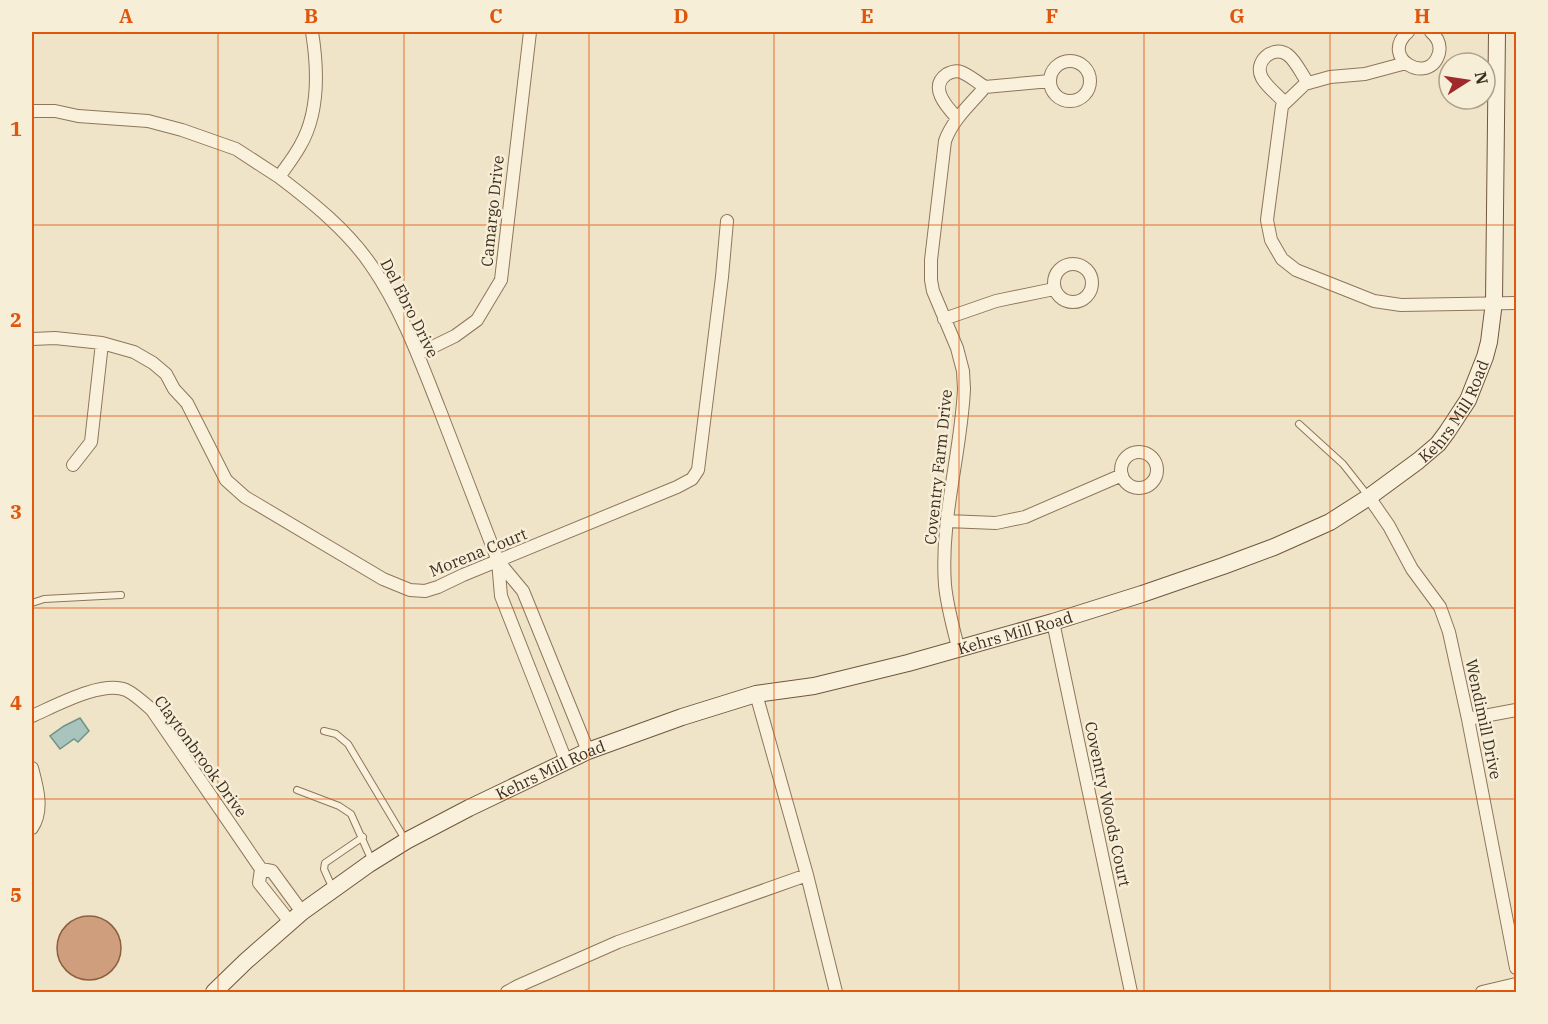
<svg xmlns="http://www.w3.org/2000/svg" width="1548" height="1024" font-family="'IBM Plex Serif',serif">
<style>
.water{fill:#a9c4bc;stroke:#6f938a;stroke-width:1.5}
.building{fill:#cf9f7d;stroke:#8d5f41;stroke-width:1.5}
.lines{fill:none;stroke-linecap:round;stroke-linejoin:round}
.lane-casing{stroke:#8d765c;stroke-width:8}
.street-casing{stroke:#8d765c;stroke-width:14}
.secondary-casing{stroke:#6f573f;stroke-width:18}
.lane{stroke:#faf1dc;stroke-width:6}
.street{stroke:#faf1dc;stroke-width:12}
.secondary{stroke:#faf1dc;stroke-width:16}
.grid{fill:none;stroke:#df570d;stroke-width:1.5;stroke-opacity:0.55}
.labels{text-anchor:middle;stroke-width:5;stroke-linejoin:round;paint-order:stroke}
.street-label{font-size:16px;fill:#3d2e20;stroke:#f7eed8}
.neatline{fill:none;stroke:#df570d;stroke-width:2}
.grid-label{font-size:20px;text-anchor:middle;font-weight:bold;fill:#df570d}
</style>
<rect width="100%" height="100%" fill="#f0e4c8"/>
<path class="water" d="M80 718 89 731 78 742 74 739 60 749 50 736 64 726Z"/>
<path class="building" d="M57 948a32 32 0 1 1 64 0a32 32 0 1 1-64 0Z"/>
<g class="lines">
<g class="lane-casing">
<path id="lane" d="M1299 424 1343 464 1369 497
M32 603 44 599 121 595
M324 731 336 734 348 744 406 841
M297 790 339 806 351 814 372 861
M333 889 324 869 325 863 363 837"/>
</g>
<g class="street-casing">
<path id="street" d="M312 32C318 69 320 112 300 146 294 157 286 167 279 177 312 202 347 230 371 265 401 308 420 360 439 408 459 459 478 510 498 561L501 596 566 761
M1408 32C1378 58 1430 87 1439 53 1441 44 1437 37 1431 32
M1050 81a20 20 0 1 1 40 0a20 20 0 1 1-40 0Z
M1406 63 1365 74 1330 77 1305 84 1282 106 1267 220 1271 240 1282 259 1296 270 1374 301 1401 305 1516 303
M1285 103C1278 95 1267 87 1262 78 1253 62 1273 44 1288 55 1296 61 1302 75 1308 83
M32 111H55L78 116 148 121 182 130 236 149 279 177
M957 118C947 107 928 87 947 74 951 72 956 70 961 72 969 75 977 82 985 87
M1054 283a19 19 0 1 1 38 0a19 19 0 1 1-38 0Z
M944 319 996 301 1054 289
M32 339 55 338 102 343 134 352 153 363 166 374 174 389 187 403 226 480 245 497 383 579 410 590 425 591 438 587 463 575 677 487 692 479 698 470 722 277 727 221
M418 354 455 336 477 320 501 280 530 32
M1121 470a18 18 0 1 1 36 0a18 18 0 1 1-36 0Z
M73 465 91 442 102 343
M1369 497 1389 526 1412 569 1440 607 1449 632 1468 719 1516 968
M947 521 996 523 1025 517 1122 475
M498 561 523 591 588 751
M1053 622 1131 992
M958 647C953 627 947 606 945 585 940 519 961 454 964 389L963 371 957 348 933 291 931 280V260L945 141C953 119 970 105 985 87L1050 81
M756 694 807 875 836 992
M32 716C55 706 102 680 126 690 136 695 144 703 152 710L261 869 272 871 302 912
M1468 719 1516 710
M32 768C37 787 44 810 32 828
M261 869 259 883 290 922
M507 992 518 986 618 942 807 875
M1482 992 1516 984"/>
</g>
<g class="secondary-casing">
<g id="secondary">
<path id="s1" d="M214 992 246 961 302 912 369 864 406 841 469 808 588 751 682 717 756 694 814 686 908 663 1053 622 1142 594 1223 566 1274 547 1330 522 1369 497 1418 461 1438 444 1447 432 1468 400 1485 357 1489 342 1494 302 1497 32"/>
</g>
</g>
<use href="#lane" class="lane"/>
<use href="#street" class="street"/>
<use href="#secondary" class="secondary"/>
</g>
<path class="grid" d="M218 32V992M404 32V992M589 32V992M774 32V992M959 32V992M1144 32V992M1330 32V992M32 225H1516M32 416H1516M32 608H1516M32 799H1516"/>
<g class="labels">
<g class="street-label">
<text transform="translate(492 211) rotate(-84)" y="6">Camargo Drive</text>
<text transform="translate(410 308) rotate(63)" y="6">Del Ebro Drive</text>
<text dy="6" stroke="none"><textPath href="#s1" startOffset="1396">Kehrs Mill Road</textPath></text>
<text transform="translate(938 467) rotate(-84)" y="6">Coventry Farm Drive</text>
<text transform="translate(478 552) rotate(-22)" y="6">Morena Court</text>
<text dy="6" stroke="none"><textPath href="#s1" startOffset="892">Kehrs Mill Road</textPath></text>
<text transform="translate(1484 719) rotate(78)" y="6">Wendimill Drive</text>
<text transform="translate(201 756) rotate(54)" y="6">Claytonbrook Drive</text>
<text dy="6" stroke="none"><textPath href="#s1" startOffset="406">Kehrs Mill Road</textPath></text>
<text transform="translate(1108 804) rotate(78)" y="6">Coventry Woods Court</text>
</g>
</g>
<rect width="1548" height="1024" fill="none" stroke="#f7eed8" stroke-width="66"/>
<g transform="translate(1467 81) rotate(78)"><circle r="28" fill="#f7eed8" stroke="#ada18e" stroke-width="1.5"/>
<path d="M0-4.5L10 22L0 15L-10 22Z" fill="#9e2a2b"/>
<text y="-9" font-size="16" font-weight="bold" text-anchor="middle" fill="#3d2e20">N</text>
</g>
<rect x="33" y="33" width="1482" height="958" class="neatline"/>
<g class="grid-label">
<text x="126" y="23">A</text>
<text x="311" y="23">B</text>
<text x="496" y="23">C</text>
<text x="681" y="23">D</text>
<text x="867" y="23">E</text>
<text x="1052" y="23">F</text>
<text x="1237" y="23">G</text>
<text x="1422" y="23">H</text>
<text x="16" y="136">1</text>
<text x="16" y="327">2</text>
<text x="16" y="519">3</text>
<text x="16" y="710">4</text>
<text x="16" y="902">5</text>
</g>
</svg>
